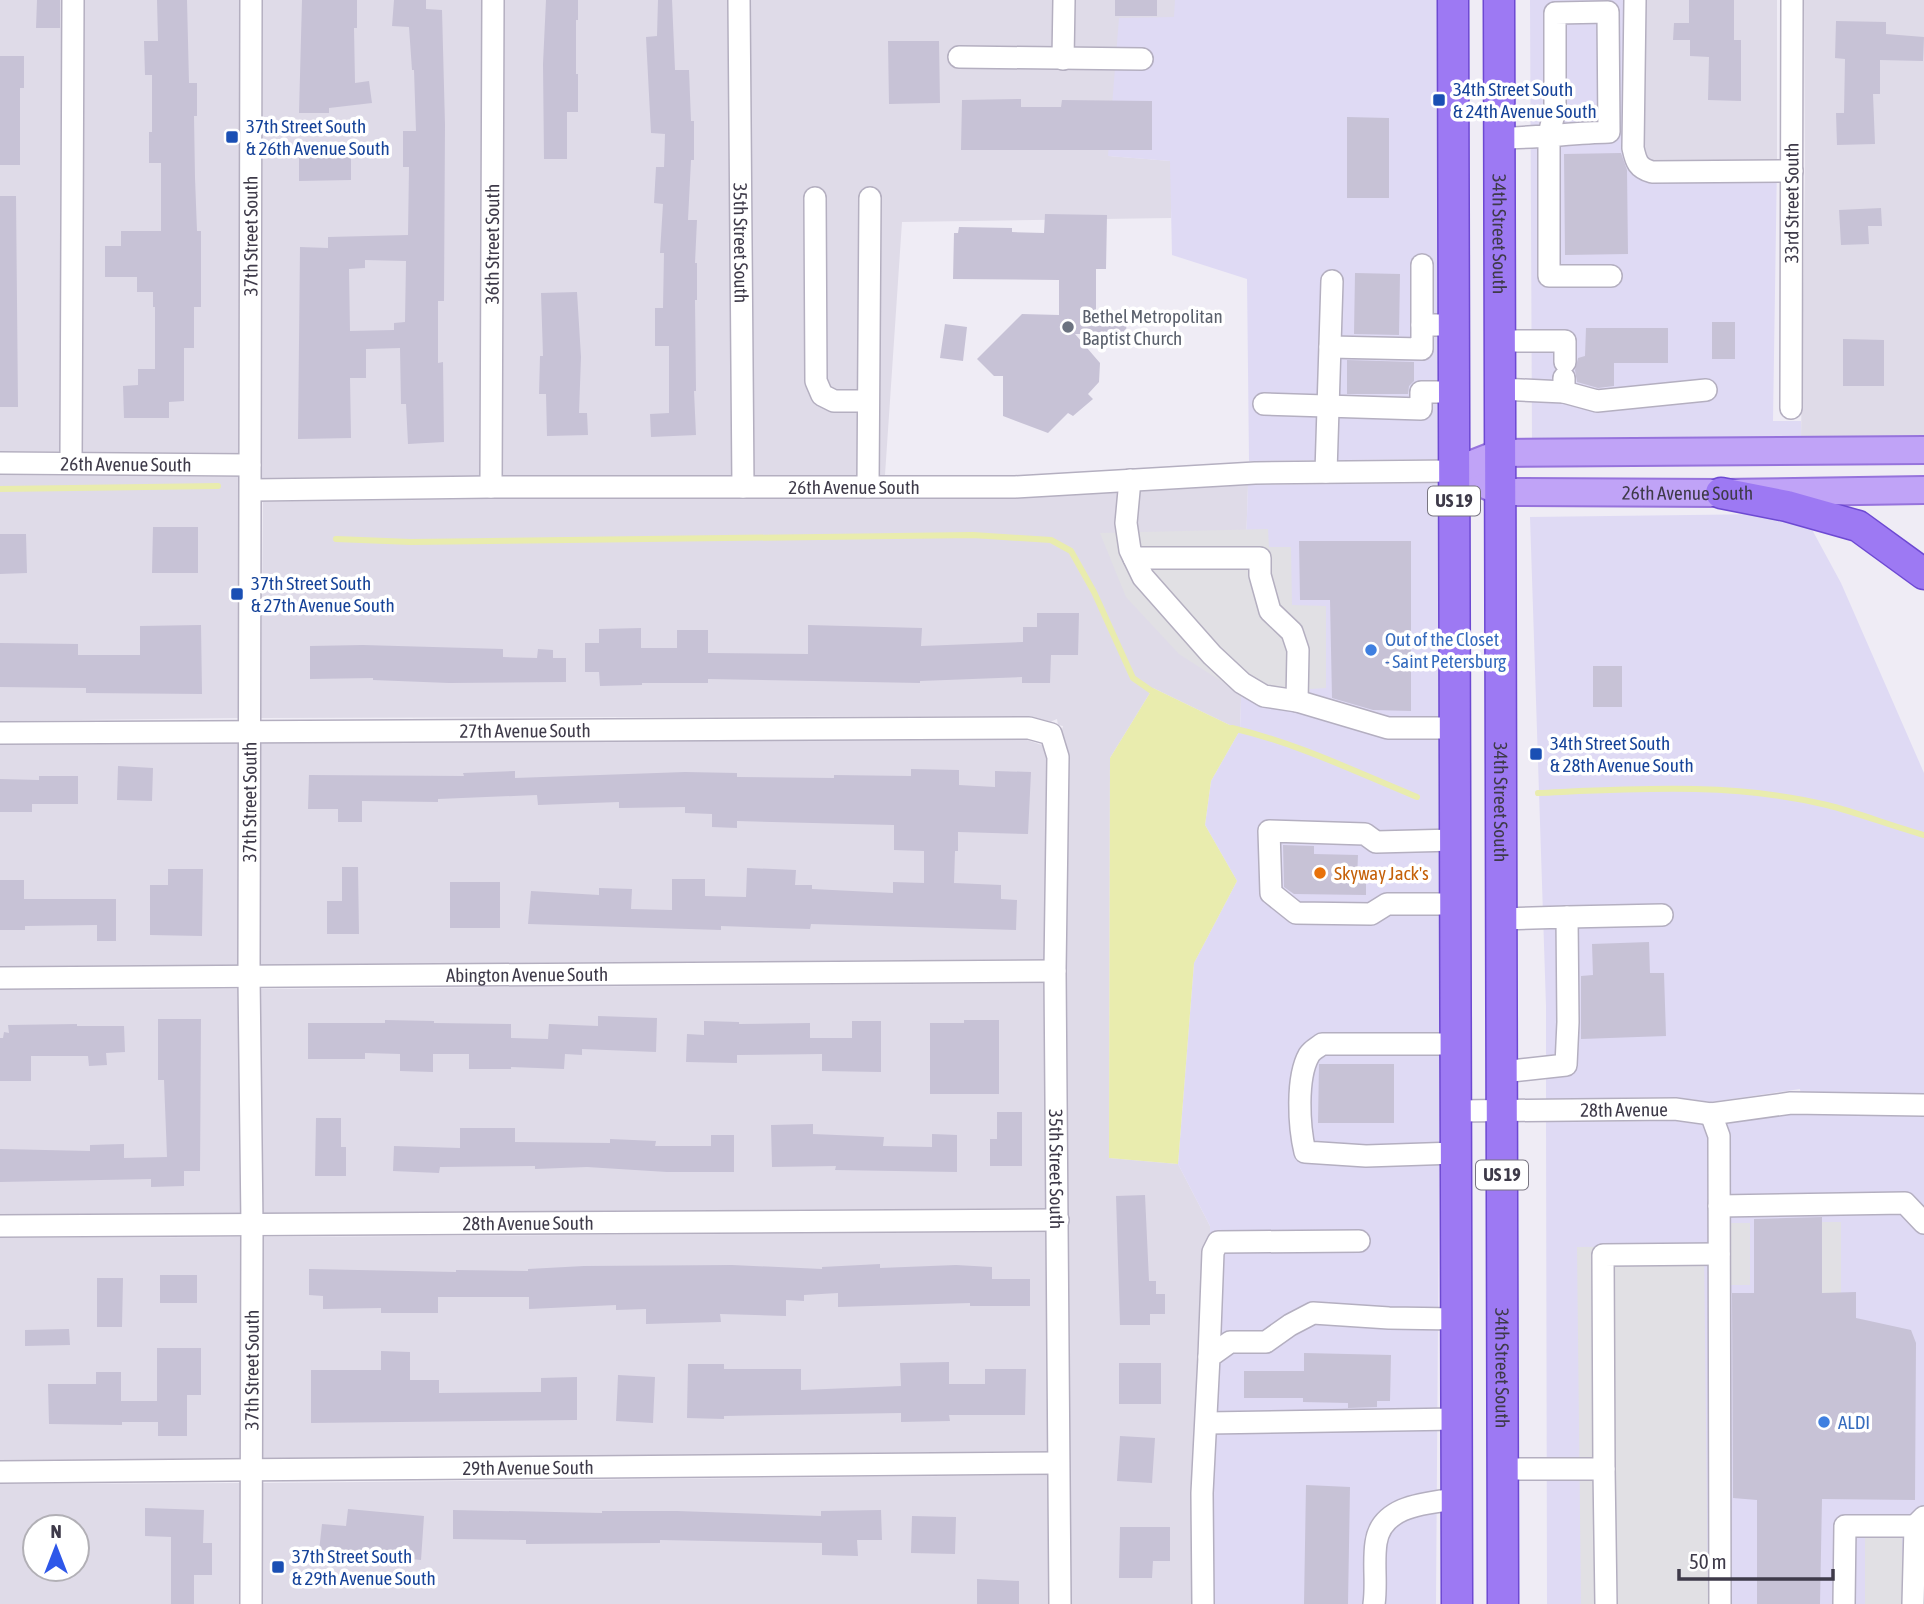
<svg xmlns="http://www.w3.org/2000/svg" width="1924" height="1604" font-family="'Asap Condensed',sans-serif">
<style>
.residential{fill:#dfdbe8;fill-rule:evenodd}
.commercial{fill:#dfdaf4}
.parking{fill:#e1e0e4}
.water{fill:#e9ecae}
.lines{fill:none;stroke-linecap:round;stroke-linejoin:round}
.stream{stroke:#e9ecae;stroke-width:6}
.building{fill:#c7c2d6;fill-rule:evenodd}
.minor-casing{stroke:#b4afc0;stroke-width:24}
.major-casing{stroke:#9673dc;stroke-width:30}
.highway-casing{stroke:#6d49d2;stroke-width:33}
.minor{stroke:#fff;stroke-width:21}
.major{stroke:#c0a3f7;stroke-width:26}
.highway{stroke:#9d79f3;stroke-width:30}
.transit-dot{fill:#1a4fb4;stroke:#fff;stroke-width:2.5}
.worship-dot{fill:#6b7280;stroke:#fff;stroke-width:2.5}
.shop-dot{fill:#3f7fe0;stroke:#fff;stroke-width:2.5}
.food-dot{fill:#e8710a;stroke:#fff;stroke-width:2.5}
.labels{text-anchor:middle;stroke-width:7;stroke-linejoin:round;paint-order:stroke}
.shield{fill:#fff;stroke:#787580;stroke-width:2}
.shield-label{font-size:18px;font-weight:bold;fill:#3e3a49}
.transit-label{font-size:19px;fill:#164399;stroke:#fff;text-anchor:start}
.street-label{font-size:19px;fill:#3e3a49;stroke:#fff}
.worship-label{font-size:19px;fill:#5b616d;stroke:#fff;text-anchor:start}
.shop-label{font-size:19px;fill:#366cbe;stroke:#fff;text-anchor:start}
.food-label{font-size:19px;fill:#c56008;stroke:#fff;text-anchor:start}
</style>
<rect width="100%" height="100%" fill="#efecf5"/>
<path class="residential" d="M0 0H241L240 453 0 451Z
M263 0H483L480 476 262 478Z
M504 0H728L732 475H502Z
M749 0H1175V17L1109 156 1171 161V218L902 222 885 475H753Z
M1644 0H1777V163L1653 164 1644 154Z
M1804 0H1924V436L1801 439 1805 169Z
M0 475 240 477V718L0 721Z
M1248 485 1240 730 1153 688 1110 758 1109 1158 1178 1164 1210 1226 1213 1604H1071L1065 971 1069 757 1061 734 1063 726 1058 725 1057 719 1050 722 1029 716 261 718 263 502 491 499 1015 498Z
M1027 740 1042 745 1048 759 1044 959 260 965 261 742Z
M240 742 239 965 0 966V744Z
M1044 983 1048 1208 263 1213 260 989Z
M239 989 241 1213 0 1215V990Z
M1048 1232V1451L263 1459V1237Z
M241 1237 242 1459 0 1460V1238Z
M1048 1475 1050 1604H262L263 1483Z
M242 1483 241 1604H0V1484ZM35 1527H77V1569H35Z"/>
<path class="commercial" d="M1175 0H1442L1444 459 1249 461 1247 279 1172 255 1170 161 1108 156 1119 18 1174 17Z
M1530 0H1644V154L1653 163H1777L1773 421H1801V439L1532 441Z
M1444 483 1436 1604H1213L1210 1226 1178 1164 1194 963 1237 881 1205 825 1211 781 1240 730 1248 485Z
M1769 514 1809 524 1841 583 1924 773V1604H1547L1546 1122 1674 1121 1712 1126 1803 1112 1800 1089 1711 1102 1675 1097 1546 1099V1006L1530 517Z"/>
<path class="parking" d="M1268 529 1269 547H1291L1292 605 1326 606V688L1310 689 1307 711 1260 706 1179 654 1126 597 1100 533Z
M1822 1222H1841V1293H1822Z
M1731 1223H1750V1285H1731Z
M1704 1246 1708 1604H1581L1577 1247Z
M1865 1531 1902 1532V1604H1865Z"/>
<path class="water" d="M1153 688 1240 730 1211 781 1205 825 1237 881 1194 963 1178 1164 1109 1158 1110 758Z"/>
<g class="lines">
<path class="stream" d="M0 489 218 486
M336 539 411 542 973 535 1051 540 1071 551 1094 592 1133 678 1156 694
M1232 728C1297 743 1356 772 1417 797
M1538 793C1633 789 1733 782 1827 805 1859 813 1891 826 1924 835"/>
</g>
<path class="building" d="M37 0H60V28H36Z
M157 0H187L189 83H197V116H194L195 178 197 231H201V307H194V348H184V401L169 402V418H124L123 386 138 385V369H155V307H153V292H137V277H105V246H121V231H161V163H149V132H152V75H145L144 41H158Z
M302 0H357V28H354L355 83 369 81 372 103 329 108V113H299Z
M394 0H426V9L442 10 445 125 444 301H438V363L443 362 444 442 408 444 406 404H401L400 348 366 349V378H350L351 438 298 439 300 247 328 248V237L408 235 409 167H403V131H416L414 70H412L409 27 392 26ZM365 260 406 261 405 322 394 323V330L350 331 349 269 365 268Z
M546 0H578V20H576V74H578V112H567V159H544L543 64Z
M658 0H672L675 70H689L691 121H694V160H691L688 220H697L695 263H697V300H695L696 391H694L696 435 651 437 650 414 669 413V346H655V308H663L664 253H660L663 204 654 203 656 167H664L665 134 651 133 646 37 657 36Z
M1115 0H1157V16H1115Z
M1689 0H1734V40H1741V101L1708 100 1709 57 1690 56V40H1673L1674 23H1689Z
M1836 21 1886 22V34L1924 37 1923 61 1880 60V94H1873L1875 144 1837 145 1836 113H1844L1845 59 1835 58Z
M888 41H939L940 103 889 104Z
M0 56H24V88H20V165H0Z
M1021 99V107H1061L1062 100 1152 101V150H961L962 100Z
M1347 117 1389 118V198H1347Z
M351 152V180L299 181V153Z
M1621 153 1627 170 1628 254 1565 255 1564 154Z
M0 196H16L18 407H0Z
M1881 208 1882 226H1868L1869 244 1841 245 1839 210Z
M1045 214 1107 215 1106 269H1096V313L1127 314 1126 334H1075L1100 363 1099 382 1088 394 1093 399 1073 416 1068 413 1048 433 1003 416V376H994L977 359 1022 314 1059 315V280L953 279 954 233H958L959 227 1012 228V232L1044 233Z
M1355 273 1400 274 1399 335 1354 334Z
M577 292 581 357 579 413H587L588 435 547 436 546 394H539L540 356H543L541 293Z
M1712 322H1735V359H1712Z
M945 324 967 327 963 361 940 358Z
M1586 328H1668V363H1614V386L1598 388 1577 382 1575 370 1578 358 1585 356Z
M1843 339 1884 340V386H1843Z
M1347 360 1414 362V381L1409 386 1408 394H1347Z
M153 527H198V573H152Z
M0 534H26L27 573 0 574Z
M1299 541H1411V711L1373 710 1332 698 1330 600H1300Z
M1037 613H1079L1078 655H1051L1050 683H1022V677L920 681V683L708 679V683H642V685L600 686 599 672H585V643H599V629L641 628V648H677V630H708V653L808 654V625L922 628 921 646 1023 642V627H1037Z
M201 625 202 694 86 693V688L0 687V643L78 644V655H140V626Z
M363 645 503 649V657L537 658 538 649 553 650V658H566V682L449 683 373 680V678L310 679V646Z
M1593 666H1622V707H1593Z
M118 766 153 768 152 801 117 800Z
M911 769 959 770V785L995 787V771L1031 772 1028 834 958 832V851H955L954 883 1001 885V899L1017 900 1016 930 811 924 810 929 721 926V930L528 924 531 891 599 895V888L632 889 631 909 672 910V879H705V896L746 897 747 868 796 870 795 885H812V889L893 893V882L924 883V851L894 850V825L737 821V828L712 827V814L685 813V807L619 808V802L538 805 537 795 438 799V802L362 801V822H338V809H308L309 775 464 776 463 773 515 771V778L685 772 737 773V777L834 778V775L911 776Z
M39 776H78V804H32V812H0V779L39 780Z
M1283 845 1314 846V854L1358 855 1357 879H1366V895L1294 894 1284 887Z
M342 867H358L359 934H327V901H342Z
M168 869H203L202 936 150 935V885H168Z
M0 880H24V899H116V941H97V925L25 926V930H0Z
M450 882H500V928H450Z
M1649 942 1650 973H1664L1666 1036 1581 1039V976L1593 975 1592 944Z
M598 1016 657 1018 656 1052 582 1049V1055L565 1054 564 1069 511 1067V1069H469V1054H433V1072L400 1071V1054L365 1053V1059H308V1023H385V1020L434 1021V1023L511 1024V1038L548 1039 549 1024 598 1026Z
M158 1019H201L200 1171H184V1186L151 1187V1179L0 1182V1149L90 1151V1145L124 1144V1158L167 1157 164 1080H158Z
M964 1020H999V1094H930V1023H964Z
M704 1021 739 1022V1024L810 1023V1038H852V1021H881V1072L822 1071V1054L737 1055V1063L686 1062 687 1034 704 1035Z
M77 1024V1026H124L125 1052 106 1053 107 1065 89 1066 88 1056H31V1081H0V1038H3L4 1032 9 1033 8 1025Z
M1319 1064H1394V1123H1318Z
M997 1112H1022V1166H990V1139H997Z
M316 1118H341V1147H346V1176H315Z
M813 1124V1134L884 1137 883 1146 932 1147V1134L957 1135V1172L835 1170 836 1166 772 1167 771 1125Z
M460 1128H515V1142L610 1143V1139L656 1141 655 1146H711V1135H734V1172H667L587 1167 535 1169V1166L440 1167 439 1173 393 1171 394 1146 460 1148Z
M1145 1195 1149 1281H1156V1294H1165V1314H1150V1325H1120L1116 1196Z
M1822 1217V1293L1856 1292V1318L1911 1330 1916 1343 1915 1500 1822 1499 1820 1604H1757V1500L1733 1498 1732 1293H1754V1219Z
M880 1264V1268L956 1265 992 1267V1279H1030V1306H970V1303L838 1307V1293L804 1295V1301L786 1300V1316L720 1314 721 1322 646 1324V1309L616 1310V1305L529 1309V1297H438V1313H381V1308L323 1309V1296L309 1295V1269L456 1272V1270L528 1271V1269L584 1266 732 1265 822 1269V1267Z
M160 1275H197V1303H160Z
M97 1278H123L122 1327H97Z
M69 1329 70 1345 25 1346V1330Z
M157 1348H201V1395H187V1436H158V1422H122V1425L49 1424 48 1384H96V1372H121V1401H157Z
M381 1351 410 1352V1380H439V1393L541 1392V1378L577 1377V1420L311 1423V1370H381Z
M1304 1353 1391 1355 1390 1401H1377V1407L1348 1408V1403L1303 1402V1398H1244V1371H1304Z
M949 1362V1384H985V1369H1026L1025 1415H949L950 1421 901 1422V1413L724 1416V1419L687 1418 688 1364H724V1369H801V1390L901 1386 900 1363Z
M1119 1363H1161V1404H1119Z
M618 1375 655 1377 653 1423 616 1421Z
M1120 1436 1155 1438 1152 1483 1117 1481Z
M1306 1485 1350 1487 1348 1604H1304Z
M145 1508 204 1510 203 1543H212V1575H194V1604H171V1537L145 1536Z
M348 1509 424 1516 421 1560 373 1555 372 1565 344 1563 345 1554 319 1551 322 1524 346 1526Z
M453 1510 602 1513V1511H677L821 1516V1511L881 1510 882 1540H857L858 1556 822 1555V1543L660 1540V1543L526 1544V1540L453 1539Z
M912 1516 956 1517 955 1554 911 1553Z
M1120 1527H1170V1561H1153L1152 1578H1119Z
M977 1579 1019 1581V1604H977Z"/>
<g class="lines">
<g class="minor-casing">
<g id="minor">
<path id="s1" d="M739 0 743 487"/>
<path d="M1635 0 1633 148C1636 162 1638 168 1652 172L1792 171"/>
<path d="M959 57 1142 59"/>
<path d="M1063 59 1064 0"/>
<path d="M1499 138C1536 138 1572 133 1609 132L1608 12 1555 13V110L1549 134V276H1611"/>
<path d="M815 198 816 381 822 395 834 401H868"/>
<path d="M1422 265V325"/>
<path d="M1500 341H1565V362"/>
<path d="M1330 347 1422 349V325H1454"/>
<path d="M1500 389 1564 392V378"/>
<path d="M1564 392 1597 401 1706 390"/>
<path d="M1264 404 1421 409V392H1454"/>
<path id="s2" d="M1791 408 1792 0"/>
<path id="s3" d="M0 463 250 465"/>
<path d="M71 463 73 0"/>
<path d="M1326 472 1332 281"/>
<path d="M1130 480 1126 523 1130 550 1143 577 1212 655 1242 683 1264 696 1297 701 1388 728H1455"/>
<path id="s4" d="M491 487 493 0"/>
<path d="M868 487 870 198"/>
<path id="s5" d="M252 490 491 487H1015L1255 473 1454 471"/>
<path d="M1134 558H1260V575L1270 611 1292 632 1298 650 1297 701"/>
<path id="s6" d="M0 733 1029 728 1051 734 1058 757 1055 971 1060 1604"/>
<path d="M1455 840 1376 842 1365 834 1269 831 1271 893 1296 913 1371 914 1387 904H1455"/>
<path d="M1567 917 1662 915"/>
<path d="M1501 919 1567 917 1568 1022 1566 1065 1502 1072"/>
<path id="s7" d="M0 978 1055 971"/>
<path d="M1456 1044H1322C1317 1048 1312 1050 1309 1055 1296 1078 1299 1127 1305 1152L1366 1156 1456 1153"/>
<path id="s8" d="M1456 1111 1675 1109 1711 1114 1791 1103 1924 1105"/>
<path d="M1711 1114 1719 1136 1720 1604"/>
<path d="M1719 1206 1905 1203 1924 1223"/>
<path id="s9" d="M0 1226 1058 1220"/>
<path d="M1209 1357 1213 1252 1218 1242 1359 1241"/>
<path d="M1207 1423 1456 1419"/>
<path d="M1503 1469H1604L1603 1255 1719 1254"/>
<path d="M1604 1469 1606 1604"/>
<path id="s10" d="M0 1472 1058 1463"/>
<path id="s11" d="M251 1604 252 1225 249 977 251 0"/>
<path d="M1203 1604 1202 1493 1209 1357 1230 1342H1266L1290 1325 1313 1313 1389 1318 1456 1319"/>
<path d="M1374 1604C1377 1584 1373 1563 1376 1543 1381 1505 1427 1503 1456 1499"/>
<path d="M1844 1604 1845 1526H1915"/>
<path d="M1913 1604 1915 1526 1924 1517"/>
</g>
</g>
<g class="major-casing">
<g id="major">
<path id="s12" d="M1454 471 1501 492 1721 493 1924 490"/>
<path d="M1454 471 1500 453 1924 450"/>
</g>
</g>
<g class="highway-casing">
<g id="highway">
<path d="M1453 0 1457 1604"/>
<path id="s13" d="M1499 0 1503 1604"/>
<path d="M1721 493 1787 506 1858 526 1924 574"/>
</g>
</g>
<use href="#minor" class="minor"/>
<use href="#major" class="major"/>
<use href="#highway" class="highway"/>
</g>
<g class="transit-dot">
<rect x="1432" y="93" width="14" height="14" rx="3.5"/>
<rect x="225" y="130" width="14" height="14" rx="3.5"/>
<rect x="230" y="587" width="14" height="14" rx="3.5"/>
<rect x="1529" y="747" width="14" height="14" rx="3.5"/>
<rect x="271" y="1560" width="14" height="14" rx="3.5"/>
</g>
<circle class="worship-dot" cx="1068" cy="327" r="7"/>
<g class="shop-dot">
<circle cx="1371" cy="650" r="7"/>
<circle cx="1824" cy="1422" r="7"/>
</g>
<circle class="food-dot" cx="1320" cy="873" r="7"/>
<g class="labels">
<g class="shield">
<rect x="1428" y="486.5" width="52" height="29" rx="5"/>
<rect x="1476" y="1160.5" width="52" height="29" rx="5"/>
</g>
<g class="shield-label">
<text x="1454" y="507">US 19</text>
<text x="1502" y="1181">US 19</text>
</g>
<g class="transit-label">
<text x="1453" y="96">34th Street South<tspan x="1453" dy="22">&amp; 24th Avenue South</tspan></text>
<text x="246" y="133">37th Street South<tspan x="246" dy="22">&amp; 26th Avenue South</tspan></text>
<text x="251" y="590">37th Street South<tspan x="251" dy="22">&amp; 27th Avenue South</tspan></text>
<text x="1550" y="750">34th Street South<tspan x="1550" dy="22">&amp; 28th Avenue South</tspan></text>
<text x="292" y="1563">37th Street South<tspan x="292" dy="22">&amp; 29th Avenue South</tspan></text>
</g>
<g class="street-label">
<text dy="7" stroke="none"><textPath href="#s2" startOffset="205">33rd Street South</textPath></text>
<text dy="7" stroke="none"><textPath href="#s11" startOffset="1368">37th Street South</textPath></text>
<text dy="7" stroke="none"><textPath href="#s13" startOffset="234">34th Street South</textPath></text>
<text dy="7" stroke="none"><textPath href="#s1" startOffset="243">35th Street South</textPath></text>
<text dy="7" stroke="none"><textPath href="#s4" startOffset="243">36th Street South</textPath></text>
<text dy="7" stroke="none"><textPath href="#s3" startOffset="126">26th Avenue South</textPath></text>
<text dy="7" stroke="none"><textPath href="#s5" startOffset="602">26th Avenue South</textPath></text>
<text dy="7" stroke="none"><textPath href="#s12" startOffset="238">26th Avenue South</textPath></text>
<text dy="7" stroke="none"><textPath href="#s6" startOffset="525">27th Avenue South</textPath></text>
<text dy="7" stroke="none"><textPath href="#s11" startOffset="802">37th Street South</textPath></text>
<text dy="7" stroke="none"><textPath href="#s13" startOffset="802">34th Street South</textPath></text>
<text dy="7" stroke="none"><textPath href="#s7" startOffset="527">Abington Avenue South</textPath></text>
<text dy="7" stroke="none"><textPath href="#s8" startOffset="168">28th Avenue</textPath></text>
<text dy="7" stroke="none"><textPath href="#s6" startOffset="1488">35th Street South</textPath></text>
<text dy="7" stroke="none"><textPath href="#s9" startOffset="528">28th Avenue South</textPath></text>
<text dy="7" stroke="none"><textPath href="#s11" startOffset="234">37th Street South</textPath></text>
<text dy="7" stroke="none"><textPath href="#s13" startOffset="1368">34th Street South</textPath></text>
<text dy="7" stroke="none"><textPath href="#s10" startOffset="528">29th Avenue South</textPath></text>
</g>
<g class="worship-label">
<text x="1082" y="323">Bethel Metropolitan<tspan x="1082" dy="22">Baptist Church</tspan></text>
</g>
<g class="shop-label">
<text x="1385" y="646">Out of the Closet<tspan x="1385" dy="22">- Saint Petersburg</tspan></text>
<text x="1838" y="1429">ALDI</text>
</g>
<g class="food-label">
<text x="1334" y="880">Skyway Jack's</text>
</g>
</g>
<g transform="translate(56 1548)"><circle r="33" fill="#ffffff" stroke="#b2b0b6" stroke-width="2"/>
<path d="M0-5L12 26L0 18L-12 26Z" fill="#2e57e9"/>
<text y="-10" font-size="19" font-weight="bold" text-anchor="middle" fill="#3e3a49">N</text>
</g>
<path d="M1679 1569v10h154v-10" fill="none" stroke="#3e3a49" stroke-width="3.5"/>
<text x="1689" y="1569" font-size="21" fill="#3e3a49" stroke="#ffffff" stroke-width="5" paint-order="stroke">50 m</text>
</svg>
